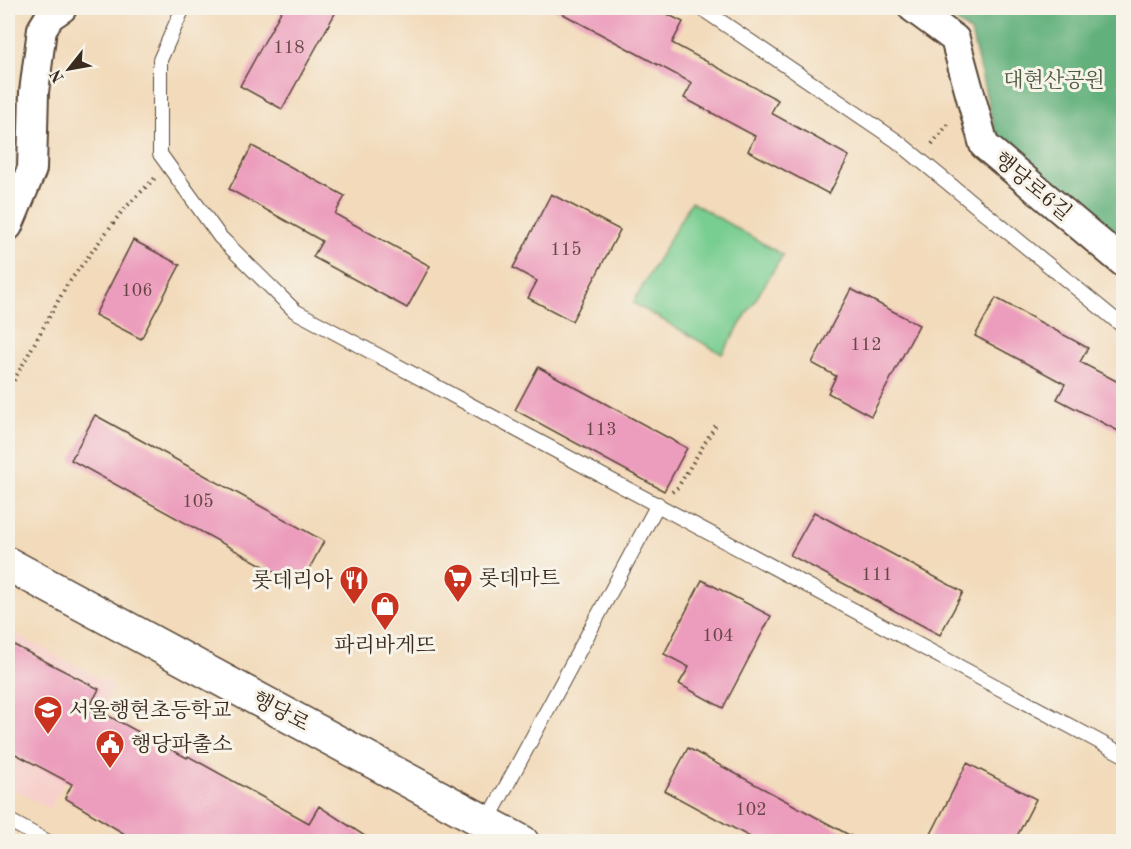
<svg xmlns="http://www.w3.org/2000/svg" width="1131" height="849" font-family="'Old Standard TT','Noto Serif KR',serif">
<style>
.built{fill:#f7d0cc}
.green{fill:#78cd91;stroke:#5a7c58;stroke-width:1.5}
.forest{fill:#62b07b;stroke:#4e6d4c;stroke-width:1.5}
.building{fill:#ec9cbc}
.lines{fill:none;stroke-linecap:round;stroke-linejoin:round}
.service-casing{stroke:#564435;stroke-width:16}
.minor-casing{stroke:#564435;stroke-width:32}
.secondary-casing{stroke:#564435;stroke-width:36}
.path{stroke:#564435;stroke-width:4;stroke-dasharray:1.5 4.5;stroke-linecap:butt}
.service{stroke:#fff;stroke-width:14}
.minor{stroke:#fff;stroke-width:28}
.secondary{stroke:#fff;stroke-width:33}
.labels{text-anchor:middle;stroke-width:6;stroke-linejoin:round;paint-order:stroke}
.number-label{font-size:18px;fill:#674646}
.park-label{font-size:21px;fill:#4d5b40;stroke:#f7f3e8}
.street-label{font-size:21px;fill:#3b2a1e;stroke:#f7f3e8}
.poi-label{font-size:21px;fill:#3b2a1e;stroke:#f7f3e8;text-anchor:start}
</style>
<rect width="100%" height="100%" fill="#f7f3e8"/>
<filter id="ink" filterUnits="userSpaceOnUse"><feTurbulence type="fractalNoise" baseFrequency=".0167" numOctaves="2"/><feDisplacementMap in="SourceGraphic" scale="12" xChannelSelector="R" yChannelSelector="G"/><feConvolveMatrix kernelMatrix="1 2 1 2 8 2 1 2 1" color-interpolation-filters="sRGB"/></filter>
<filter id="wash" filterUnits="userSpaceOnUse"><feTurbulence type="fractalNoise" baseFrequency=".008" numOctaves="4" result="noise"/><feDisplacementMap in="SourceGraphic" scale="24" xChannelSelector="R" yChannelSelector="G"/><feGaussianBlur stdDeviation="1.35" result="paint"/><feColorMatrix in="noise" values="0 0 0 0 0 0 0 0 0 0 0 0 0 0 0 0 0 1.4 0 .05"/><feComposite in="paint" operator="in"/></filter>
<g filter="url(#wash)">
<rect width="100%" height="100%" fill="#f2daba"/>
<path class="built" d="M8 630 114 686 50 809 8 786Z"/>
<path class="green" d="M691 202 783 255 722 354 633 303Z"/>
<path class="forest" d="M937 8H1123V244L999 148 971 32Z"/>
<g id="blocks">
<path class="building" d="M283 8H338L282 109 240 86Z
M552 8H655L683 22 672 43 778 100 771 113 849 156 829 194 748 151 755 136 684 98 692 83Z
M252 146 345 196 335 214 430 266 407 308 313 257 322 241 229 189Z
M551 194 620 230 572 321 528 298 537 281 513 268Z
M133 240 180 265 141 339 95 315Z
M851 289 919 325 871 416 828 393 836 376 812 363Z
M996 298 1088 348 1080 362 1124 385V434L1057 399 1065 384 975 336Z
M538 367 687 448 664 491 515 410Z
M95 415 324 541 300 586 71 460Z
M814 512 963 592 940 635 790 555Z
M702 580 771 616 723 708 679 684 689 667 664 654Z
M8 642 99 689 90 706 187 758 188 756 309 823 319 806 374 842H138L65 798 72 784 8 750Z
M688 748 862 842H759L665 791Z
M967 763 1036 799 1014 842H927Z"/>
</g>
</g>
<g filter="url(#ink)">
<use href="#blocks" fill-opacity="0" stroke="#564435" stroke-width="1.5"/>
<g class="lines">
<g class="service-casing">
<path id="service" d="M183 8 160 60V154L220 237 295 311 1124 755
M701 8 897 141 1124 327
M8 820 48 842
M487 822 658 504"/>
</g>
<g class="minor-casing">
<path id="minor" d="M913 8 955 39 984 145 1124 263
M8 226 32 169 34 92 42 29 50 16 62 8"/>
</g>
<g class="secondary-casing">
<path id="secondary" d="M8 564 522 842"/>
</g>
<path class="path" d="M932 144 950 122
M8 391 67 285 123 210 155 178
M672 492 678 487 717 423"/>
<use href="#service" class="service"/>
<use href="#minor" class="minor"/>
<use href="#secondary" class="secondary"/>
</g>
</g>
<defs>
<g id="supermarket-pin" transform="scale(1.5)"><path d="M0 17L-7.5 6A9.5 9.5 0 1 1 7.5 6Z" fill="#c8321e" stroke="#f7f3e8"/><path d="M-6-5.5h2.5l.6 2H6L4.5 2H-2.5L-4.4-4H-6ZM-1.5 3.2a1.3 1.3 0 1 0 .1 0ZM3 3.2a1.3 1.3 0 1 0 .1 0Z" fill="#fff"/></g>
<g id="restaurant-pin" transform="scale(1.5)"><path d="M0 17L-7.5 6A9.5 9.5 0 1 1 7.5 6Z" fill="#c8321e" stroke="#f7f3e8"/><path d="M-5-6h1v4h1v-4h1v4h1v-4h1v5L-1.5 .5V6h-2V.5L-5-1ZM5-6V6H3V1.5H1.5Q1.5-4 5-6Z" fill="#fff"/></g>
<g id="shop-pin" transform="scale(1.5)"><path d="M0 17L-7.5 6A9.5 9.5 0 1 1 7.5 6Z" fill="#c8321e" stroke="#f7f3e8"/><path d="M-5-2.5h2.3a2.7 3.5 0 0 1 5.4 0H5L5.5 6h-11ZM-1.5-2.5h3a1.5 2.3 0 0 0-3 0Z" fill="#fff"/></g>
<g id="school-pin" transform="scale(1.5)"><path d="M0 17L-7.5 6A9.5 9.5 0 1 1 7.5 6Z" fill="#c8321e" stroke="#f7f3e8"/><path d="M0-5L7-2L0 1L-7-2ZM-4 1L0 2.5L4 1V4Q0 6-4 4Z" fill="#fff"/></g>
<g id="civic-pin" transform="scale(1.5)"><path d="M0 17L-7.5 6A9.5 9.5 0 1 1 7.5 6Z" fill="#c8321e" stroke="#f7f3e8"/><path d="M-.6-6.5H3V-4.5H.6V-3L4-1V1h2V6H-6V1h2V-1L-.6-3ZM-1.2 2.5V6h2.4V2.5Z" fill="#fff"/></g>
</defs>
<g fill-rule="evenodd">
<use href="#supermarket-pin" x="458" y="578"/>
<use href="#restaurant-pin" x="354" y="580"/>
<use href="#shop-pin" x="385" y="606"/>
<use href="#school-pin" x="48" y="710"/>
<use href="#civic-pin" x="110" y="744"/>
</g>
<g class="labels">
<g class="number-label">
<text x="289" y="53">118</text>
<text x="566" y="255">115</text>
<text x="137" y="296">106</text>
<text x="866" y="350">112</text>
<text x="601" y="435">113</text>
<text x="198" y="507">105</text>
<text x="877" y="580">111</text>
<text x="718" y="641">104</text>
<text x="751" y="815">102</text>
</g>
<g class="park-label">
<text x="1054" y="87">대현산공원</text>
</g>
<g class="street-label">
<text transform="translate(1033 186) rotate(40)" y="7">행당로6길</text>
<text transform="translate(281 711) rotate(28)" y="7">행당로</text>
</g>
<g class="poi-label">
<text x="479" y="585">롯데마트</text>
<text x="333" y="587" text-anchor="end">롯데리아</text>
<text x="385" y="652" text-anchor="middle">파리바게뜨</text>
<text x="69" y="717">서울행현초등학교</text>
<text x="131" y="751">행당파출소</text>
</g>
</g>
<rect width="1131" height="849" fill="none" stroke="#f7f3e8" stroke-width="30"/>
<g transform="translate(69 69) rotate(239)" stroke="#f7f3e8" stroke-width="4.5" paint-order="stroke">
<path d="M0-4.5L10 22L0 15L-10 22Z" fill="#3b2a1e"/>
<text y="-9" font-size="16" font-weight="bold" text-anchor="middle" fill="#3b2a1e">N</text>
</g>
</svg>
